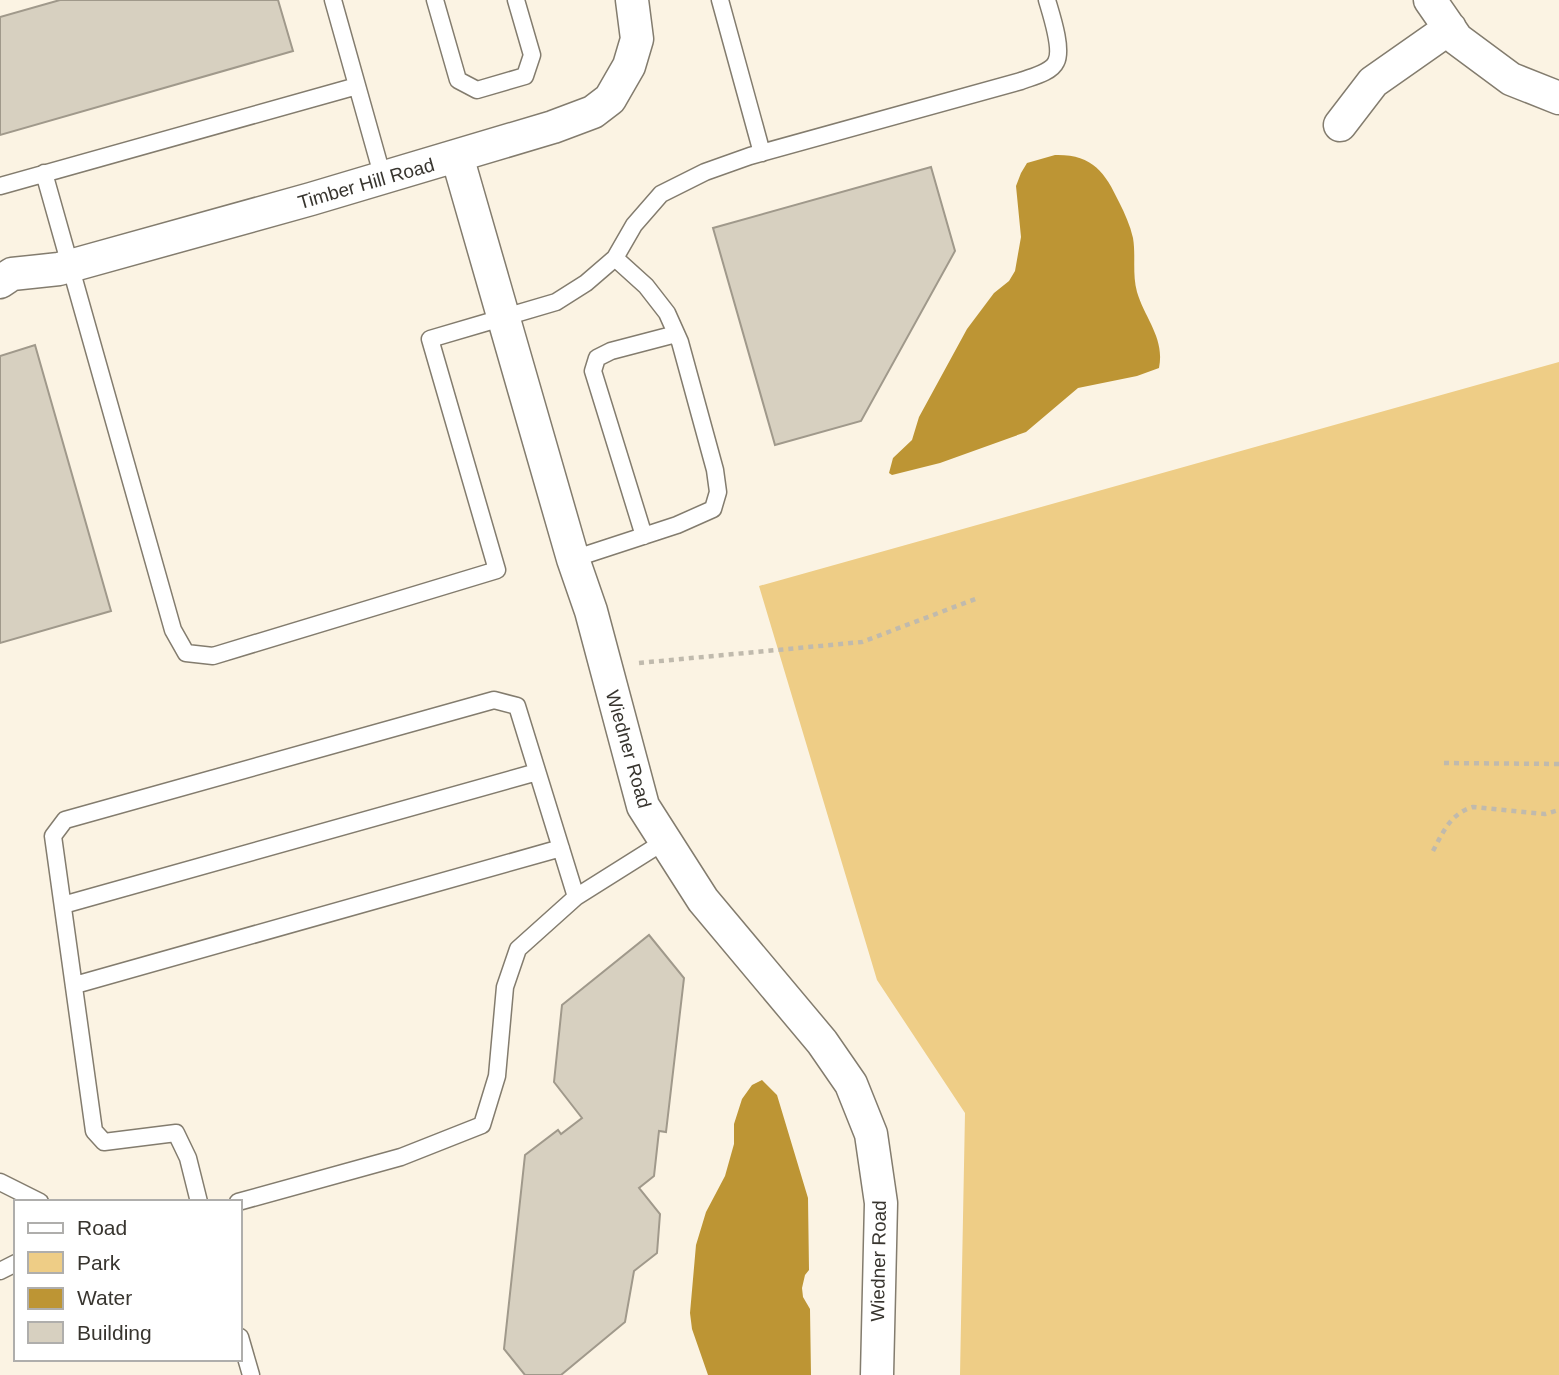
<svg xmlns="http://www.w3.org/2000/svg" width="1559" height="1375" font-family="Helvetica,sans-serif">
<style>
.green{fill:#eecd86}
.water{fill:#bd9534}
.building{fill:#d7d0c0;stroke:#a0998b;stroke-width:2}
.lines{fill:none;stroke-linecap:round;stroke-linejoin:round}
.service-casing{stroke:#837c6e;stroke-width:19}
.minor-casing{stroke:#837c6e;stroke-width:35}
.path{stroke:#c0baad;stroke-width:4.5;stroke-dasharray:5 5;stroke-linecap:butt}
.service{stroke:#fff;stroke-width:16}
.minor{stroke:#fff;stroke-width:32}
.labels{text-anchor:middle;stroke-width:7;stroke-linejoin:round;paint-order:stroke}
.street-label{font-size:19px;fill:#38352f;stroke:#fff}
</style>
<rect width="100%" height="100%" fill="#fbf3e3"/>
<path class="green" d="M1559 362V1375H960L965 1113 877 980 759 586Z"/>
<path class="water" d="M1055 155C1092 154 1105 172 1119 202 1125 214 1130 225 1133 238 1136 256 1132 274 1137 292 1145 319 1165 338 1159 368L1137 376 1078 388 1026 432 940 463 892 475 889 473 893 458 912 440 919 417 967 329 994 293 1009 281 1015 271 1021 237 1016 186 1021 173 1027 163Z
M762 1080 777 1095 808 1198 809 1270 805 1275 802 1288 803 1297 810 1309 811 1375H708L692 1329 690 1313 696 1245 706 1212 725 1176 734 1144V1124L742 1099 752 1085Z"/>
<path class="building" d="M60 0H278L293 51 0 135V17Z
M931 167 955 251 861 421 775 445 713 228Z
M35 345 111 611 0 643V356Z
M649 935 684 978 666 1132 659 1131 654 1176 639 1188 660 1214 657 1253 634 1271 625 1322 561 1375H525L504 1349 525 1155 558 1130 561 1134 582 1118 554 1082 562 1005Z"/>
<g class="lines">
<g class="service-casing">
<path id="service" d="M333 0 383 178
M435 0 458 80 477 90 525 76 532 55 516 0
M720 0 762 153
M44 173 173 630 186 653 213 656 497 570 430 339 556 302 586 283 615 258 634 225 661 194 705 172 750 156 1021 81C1031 77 1051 73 1056 62 1063 49 1051 14 1047 0
M0 186 357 86
M644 536 593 371 597 358 611 351 676 334
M573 559 677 525 713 509 718 492 715 470 680 342 667 313 646 286 615 258
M576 897 665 841
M63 905 537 772
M75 985 561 848
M0 1182 40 1202
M199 1202 188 1158 176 1133 104 1142 94 1131 53 836 65 820 494 700 517 706 576 897 518 949 505 987 497 1076 482 1125 401 1157 238 1202
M0 1271 16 1263
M240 1337 251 1375"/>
</g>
<g class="minor-casing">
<path id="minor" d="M1430 0 1457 39 1511 79 1559 98
M1340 125 1373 82 1450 28
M457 156 573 559 591 611 643 806 703 900 822 1042 851 1084 871 1134 881 1203 877 1375
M0 282 12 274 59 269 311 199 553 127 593 112 610 99 629 66 637 39 632 0"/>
</g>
<path class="path" d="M639 663 862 642 978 598
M1444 763 1559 764
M1433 851C1443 832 1451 813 1473 807L1545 814 1559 810"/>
<use href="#service" class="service"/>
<use href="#minor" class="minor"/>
</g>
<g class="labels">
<g class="street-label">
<text transform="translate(366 183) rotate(-16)" y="7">Timber Hill Road</text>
<text transform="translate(629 749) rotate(74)" y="7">Wiedner Road</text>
<text transform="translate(878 1261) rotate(-89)" y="7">Wiedner Road</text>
</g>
</g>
<rect x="14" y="1200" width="228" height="161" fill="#ffffff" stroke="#afaeac" stroke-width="2"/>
<rect x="28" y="1223" width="35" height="10" fill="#ffffff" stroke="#afaeac" stroke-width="2"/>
<text x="77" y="1235" font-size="21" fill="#38352f">Road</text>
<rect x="28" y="1252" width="35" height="21" fill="#eecd86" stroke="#afaeac" stroke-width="2"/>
<text x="77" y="1270" font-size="21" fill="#38352f">Park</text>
<rect x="28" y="1288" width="35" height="21" fill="#bd9534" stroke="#afaeac" stroke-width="2"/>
<text x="77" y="1305" font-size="21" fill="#38352f">Water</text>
<rect x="28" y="1322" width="35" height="21" fill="#d7d0c0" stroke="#afaeac" stroke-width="2"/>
<text x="77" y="1340" font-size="21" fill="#38352f">Building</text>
</svg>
